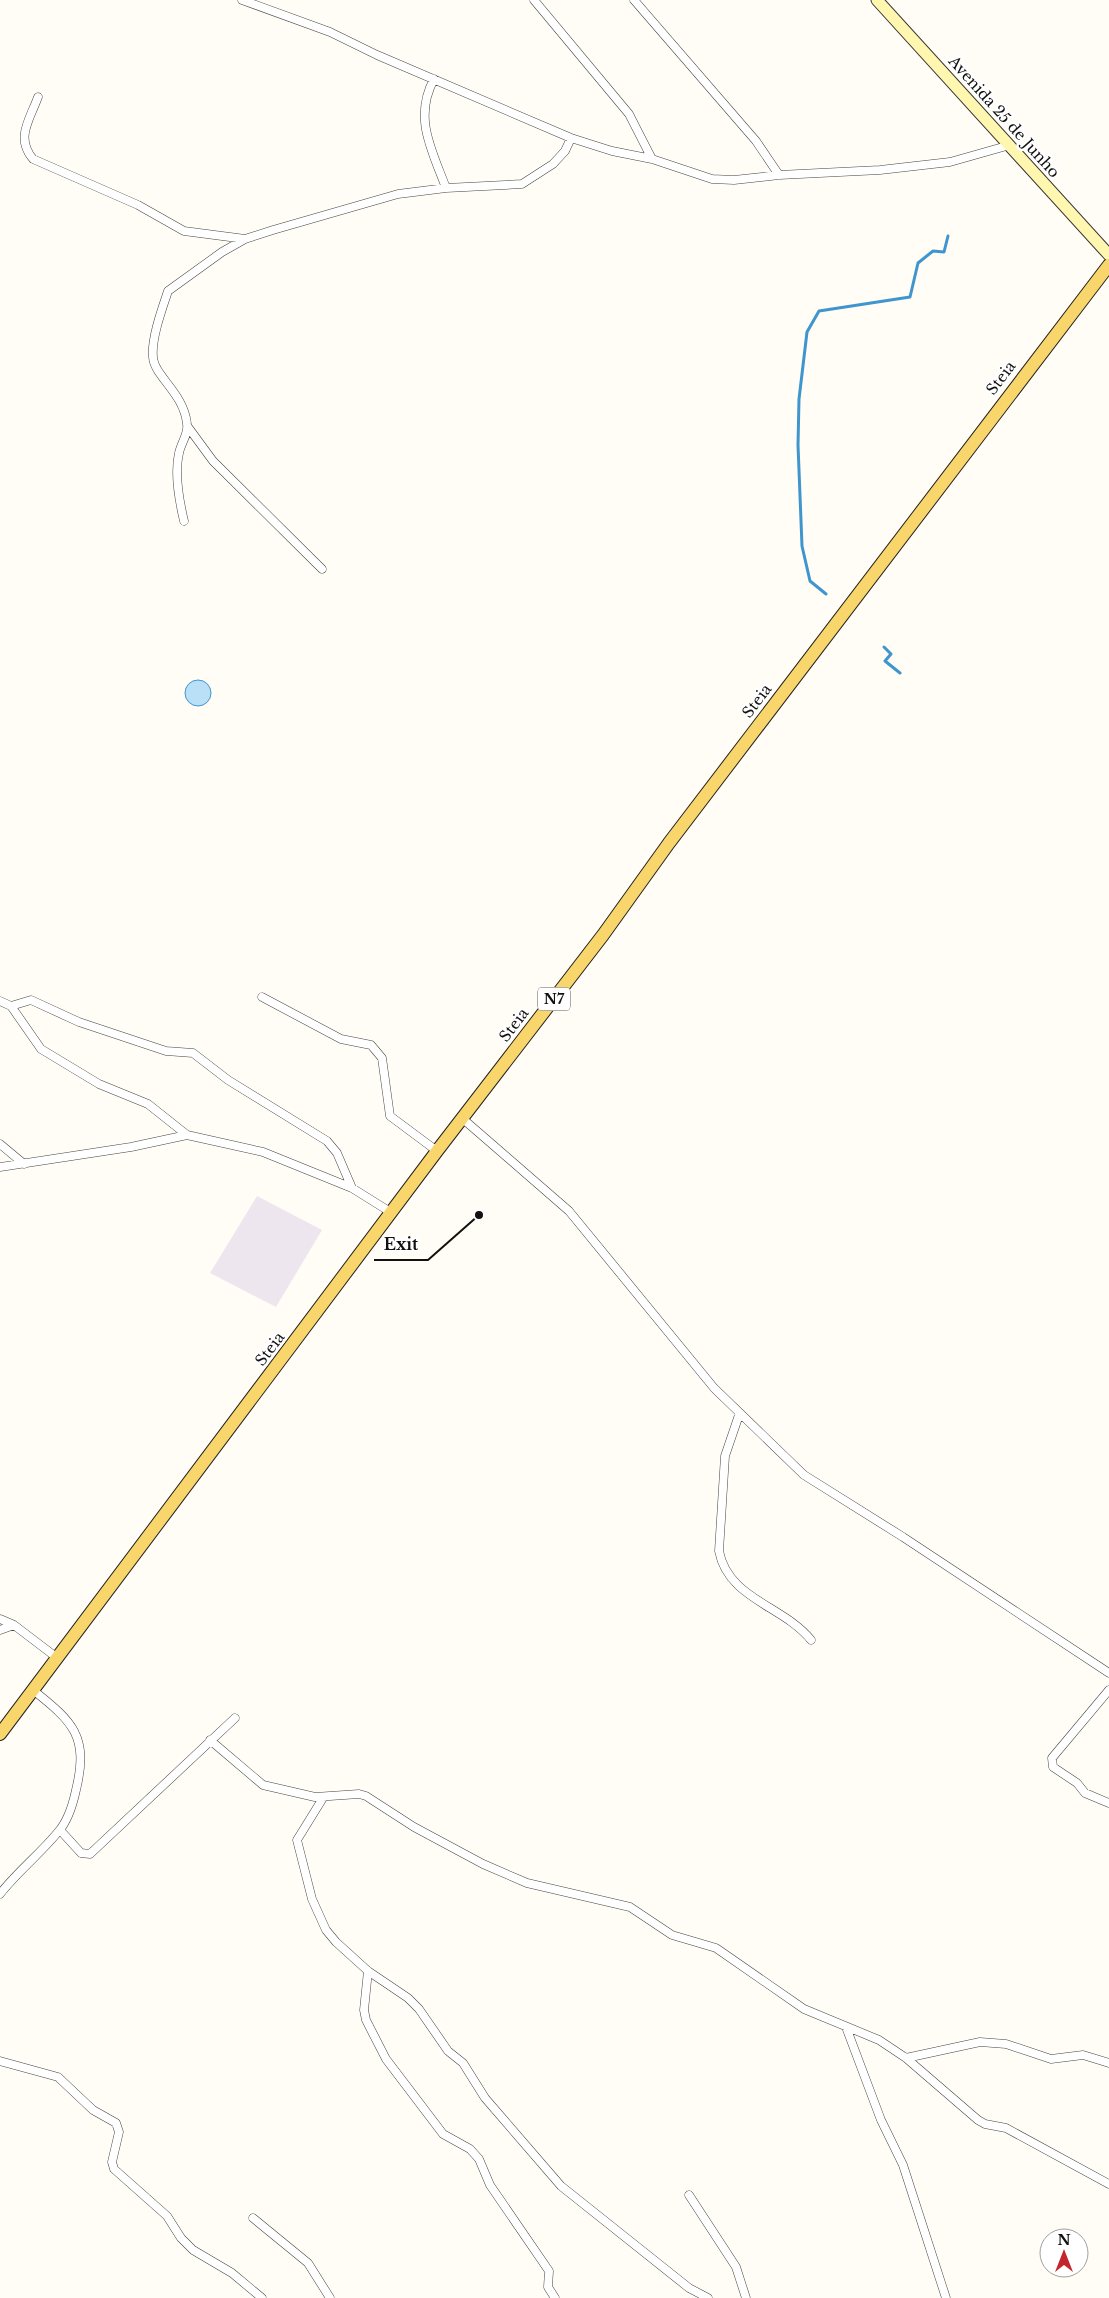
<svg xmlns="http://www.w3.org/2000/svg" width="1109" height="2298" font-family="'Libre Baskerville',serif">
<style>
.industrial{fill:#eee6ef}
.water{fill:#b9e0f7;stroke:#3f96cf}
.lines{fill:none;stroke-linecap:round;stroke-linejoin:round}
.stream{stroke:#3f96cf;stroke-width:3}
.street-casing{stroke:#444;stroke-width:9}
.secondary-casing{stroke:#333;stroke-width:13}
.primary-casing{stroke:#222;stroke-width:14}
.street{stroke:#fff;stroke-width:8}
.secondary{stroke:#fff6b0;stroke-width:11}
.primary{stroke:#f9d66b;stroke-width:12}
.labels{text-anchor:middle;stroke-width:5;stroke-linejoin:round;paint-order:stroke}
.shield{fill:#fff;stroke:#585858;stroke-width:1}
.shield-label{font-size:14px;font-weight:bold;fill:#111}
.street-label{font-size:15px;fill:#111;stroke:#fff}
.leader{fill:none;stroke:#111;stroke-width:2}
.callout-dot{fill:#111;stroke:#fff;stroke-width:2}
.callout-label{font-size:16px;text-anchor:middle;font-weight:bold;fill:#111;stroke:#fff;stroke-width:5;stroke-linejoin:round;paint-order:stroke}
</style>
<rect width="100%" height="100%" fill="#fffdf5"/>
<path class="industrial" d="M257 1196 322 1230 276 1307 210 1273Z"/>
<path class="water" d="M185 693a13 13 0 1 1 26 0a13 13 0 1 1-26 0Z"/>
<g class="lines">
<path class="stream" d="M826 594 810 581 802 546 798 445 799 399 807 332 819 311 910 297 918 263 933 251 944 252 948 236
M884 647 891 654 885 661 900 673"/>
<g class="street-casing">
<path id="street" d="M242 0 330 32 377 55 571 138 612 151 652 159 712 179 734 180 779 175 880 170 950 162 1010 145
M534 0 629 114 652 159
M634 0 756 141 779 175
M434 79C413 118 432 150 446 188
M38 97C30 119 15 138 33 159L138 205 184 231 245 239
M188 427 213 461 322 569
M184 521C179 500 174 474 179 453 181 443 189 433 187 424 184 393 154 376 153 357 151 339 162 309 168 291L222 252 245 239 273 230 398 194 446 188 522 184 553 164 565 151 571 138
M262 997 341 1039 371 1045 382 1058 390 1116 437 1151
M0 1001 11 1006 31 1000 79 1022 166 1051 193 1053 228 1080 327 1141 337 1153 352 1188
M11 1006 41 1049 99 1084 148 1104 187 1135
M463 1119 569 1211 714 1388 804 1475 903 1537 1109 1673
M0 1144 24 1164
M0 1167 131 1147 187 1135 263 1152 352 1188 392 1213
M739 1415 725 1456 719 1551C728 1599 784 1606 811 1640
M0 1619 14 1625 56 1657
M0 1630 14 1625
M1109 1690 1052 1758 1053 1767 1077 1783 1085 1793 1109 1803
M210 1740 263 1785 315 1797 359 1794 366 1796 414 1827 483 1864 527 1883 630 1907 672 1935 716 1948 804 2009 879 2040 906 2058 978 2120 985 2124 1006 2128 1109 2184
M323 1798 297 1840 312 1899 326 1930 336 1942 368 1971 408 1998 419 2009 448 2051 463 2063 485 2098 561 2186 689 2288 708 2298
M60 1830 81 1853 90 1854 235 1718
M0 1894C18 1871 40 1854 58 1832 68 1821 73 1804 76 1790 89 1736 73 1722 33 1690
M368 1971 364 2010 366 2020 386 2059 443 2134 470 2149 479 2159 490 2185 549 2271 548 2287 555 2298
M846 2027 881 2120 903 2165 946 2298
M906 2058 980 2042 1006 2044 1051 2059 1083 2055 1109 2063
M0 2061 58 2077 93 2110 116 2123 119 2132 112 2162 114 2169 167 2216 181 2238 193 2250 232 2273 262 2298
M689 2195 736 2267 746 2298
M253 2218 308 2263 330 2298"/>
</g>
<g class="secondary-casing">
<path id="secondary" d="M877 0 1109 255"/>
</g>
<g class="primary-casing">
<path id="primary" d="M0 1734 437 1151 603 935 669 843 1109 265"/>
</g>
<use href="#street" class="street"/>
<use href="#secondary" class="secondary"/>
<use href="#primary" class="primary"/>
</g>
<g class="labels">
<rect class="shield" x="538" y="987.5" width="32" height="23" rx="4"/>
<g class="shield-label">
<text x="554" y="1004">N7</text>
</g>
<g class="street-label">
<text transform="translate(1004 117) rotate(48)" y="5">Avenida 25 de Junho</text>
<text transform="translate(1001 378) rotate(-53)" y="5">Steia</text>
<text transform="translate(757 701) rotate(-53)" y="5">Steia</text>
<text transform="translate(514 1025) rotate(-53)" y="5">Steia</text>
<text transform="translate(270 1349) rotate(-53)" y="5">Steia</text>
</g>
</g>
<path class="leader" d="M479 1215L428 1260H374"/>
<circle class="callout-dot" cx="479" cy="1215" r="5"/>
<g class="callout-label">
<text x="401" y="1250">Exit</text>
</g>
<g transform="translate(1064 2253)"><circle r="24" fill="#ffffff" stroke="#a0a0a0"/>
<path d="M0-4L9 19L0 12L-9 19Z" fill="#c4262e"/>
<text y="-8" font-size="14" font-weight="bold" text-anchor="middle" fill="#111111">N</text>
</g>
</svg>
